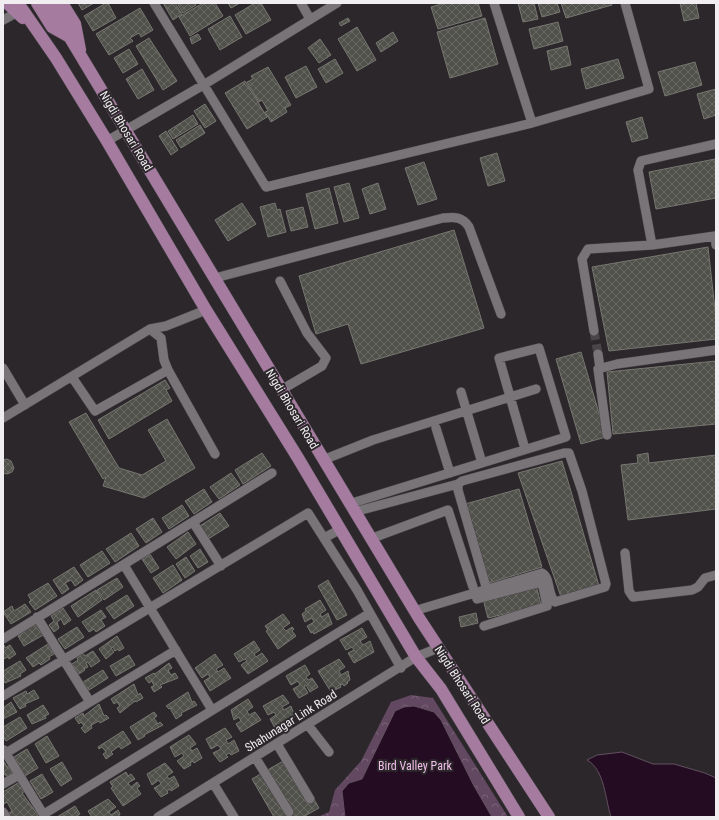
<svg xmlns="http://www.w3.org/2000/svg" width="719" height="820" font-family="'Roboto Condensed',sans-serif">
<style>
.park{fill:url(#park-crowns)}
.water{fill:#240d22;stroke:#625060}
.building{fill:url(#building-cross-hatch);stroke:#777771}
.lines{fill:none;stroke-linecap:round;stroke-linejoin:round}
.minor-tunnel{stroke:#4a4549;stroke-width:9;stroke-dasharray:9 4.5;stroke-linecap:butt}
.minor-casing{stroke:#494549;stroke-width:10}
.major-casing{stroke:#494549;stroke-width:13}
.minor{stroke:#797478;stroke-width:9}
.major{stroke:#a57ba0;stroke-width:12}
.labels{text-anchor:middle;stroke-width:4;stroke-linejoin:round;paint-order:stroke}
.street-label{font-size:12px;fill:#f1eef1;stroke:#2c272b}
.park-label{font-size:12px;fill:#f0beea;stroke:#2c272b}
</style>
<defs>
<pattern id="park-crowns" width="20" height="18" patternUnits="userSpaceOnUse"><rect width="20" height="18" fill="#624860"/><path d="M2 6a3 3 0 1 1 6 0M12 15a3 3 0 1 1 6 0" fill="none" stroke="#796377"/></pattern>
<pattern id="building-cross-hatch" width="8" height="8" patternUnits="userSpaceOnUse"><rect width="8" height="8" fill="#51514b"/><path d="M0 0l8 8M0 8l8-8" fill="none" stroke="#6a6a65"/></pattern>
</defs>
<rect width="100%" height="100%" fill="#2c272b"/>
<path class="park" d="M411 695 433 698 508 817H318L329 812 335 790 361 761 391 702Z"/>
<path class="water" d="M414 706 434 712 441 720 474 786 492 817H345L342 791 349 783 362 779 395 711 404 707Z
M622 752 653 764H674L705 773 716 778V817H611C605 799 605 770 587 760L597 755Z"/>
<path class="building" d="M78 3H94L82 10Z
M106 3H108L116 18 93 31 84 16Z
M163 3H175L182 14 173 20Z
M177 3H195L196 5 183 13Z
M203 3H215L223 16 190 36 179 17Z
M228 3H240L231 8Z
M255 3H261L271 20 246 34 235 15Z
M445 3H478L482 16 438 29 431 7Z
M518 3H534L538 19 523 22Z
M538 3H557L560 12 542 17Z
M561 3H611L612 5 566 18Z
M680 3H696L699 18 684 21Z
M140 8 153 30 141 37 139 33 130 38 133 41 109 55 96 34Z
M230 16 242 37 220 50 208 29Z
M348 18 350 21 341 26 339 23Z
M485 18 498 64 450 78 437 32Z
M558 22 563 41 534 49 529 29Z
M357 27 376 60 357 71 338 39Z
M393 32 398 41 381 52 376 43Z
M198 34 201 39 192 44 190 38Z
M149 38 177 81 163 90 136 46Z
M320 39 331 55 319 63 308 48Z
M567 46 571 65 551 70 547 51Z
M129 49 138 64 123 73 114 58Z
M335 59 343 73 326 83 318 69Z
M618 59 624 78 586 89 581 69Z
M695 62 702 85 665 96 658 72Z
M306 66 317 87 296 98 285 77Z
M268 67 291 105 285 108 287 112 271 122 265 112 268 111 262 100 259 102 247 82 253 79 251 76Z
M142 69 154 90 138 99 126 79Z
M245 81 267 117 247 129 225 93Z
M716 89V115L704 119 697 94Z
M205 104 216 121 205 128 194 111Z
M193 115 198 124 173 139 168 131Z
M642 117 648 138 632 142 626 122Z
M200 125 205 133 181 148 176 140Z
M166 131 178 150 171 155 159 136Z
M497 153 505 181 488 186 480 158Z
M715 159 716 198 656 209 649 172Z
M424 162 437 199 418 205 405 168Z
M349 183 359 218 344 222 334 187Z
M378 183 386 209 370 214 362 189Z
M329 188 338 223 315 229 306 194Z
M242 203 256 224 228 241 215 220Z
M275 203 277 210 280 209 286 232 268 237 260 207Z
M303 207 308 227 291 231 286 211Z
M454 230 484 328 361 364 348 324 316 334 299 276Z
M708 247 716 318V339L609 351 592 267Z
M581 352 606 437 581 444 556 359Z
M716 361V424L613 434 607 372Z
M165 380 170 388 166 390 172 401 109 439 98 420Z
M86 413 119 468 142 475 166 461 148 430 167 419 195 468 144 498 103 486 106 477 103 479 69 422Z
M262 453 271 466 243 484 235 470Z
M648 453 649 463 716 455V509L628 520 621 465 638 463 637 455Z
M7 459 11 461 14 468 12 472 7 474 3 473V460Z
M562 461 599 586 561 597 518 473Z
M231 473 240 485 219 499 210 487Z
M204 489 212 502 194 514 185 501Z
M519 489 542 567 489 583 465 504Z
M182 505 189 516 169 529 162 518Z
M220 513 229 526 208 539 200 526Z
M153 518 162 532 146 543 136 529Z
M188 532 196 544 176 559 167 547Z
M131 533 139 546 115 562 106 549Z
M200 549 208 562 198 568 190 556Z
M102 551 110 563 88 577 80 565Z
M150 554 159 568 151 573 142 559Z
M186 557 195 571 185 578 176 564Z
M173 565 182 580 163 593 153 578Z
M74 567 83 580 75 586 71 580 65 583 69 589 62 594 53 580Z
M117 578 123 587 104 600 97 590Z
M328 580 347 615 337 620 318 586Z
M48 583 57 596 35 610 29 602 31 600 28 595Z
M536 585 541 605 488 618 483 599Z
M96 590 102 600 78 617 71 606Z
M127 595 134 606 114 619 106 608Z
M320 600 326 610 320 614 322 617 328 613 332 624 314 634 313 632 311 633 307 626 314 622 312 618 305 622 302 614 306 611 305 609Z
M25 604 31 612 11 624 3 612 12 606 14 611Z
M63 608 71 620 64 625 61 619 57 622 59 628 54 632 49 625 54 621 51 616Z
M101 610 106 617 101 620 105 626 96 632 94 629 89 632 82 622Z
M476 613 478 623 461 627 459 617Z
M283 614 290 623 283 628 286 631 292 627 294 629 292 631 296 636 278 649 266 631 268 630 265 626Z
M39 623 45 634 24 646 18 636 24 632 23 631Z
M77 627 84 637 65 649 58 639Z
M362 628 367 637 360 641 363 645 370 641 374 652 354 663 348 653 354 650 352 647 346 650 340 640Z
M117 636 124 648 119 651 118 649 115 651 113 647 111 648 114 652 106 659 99 649Z
M254 641 260 650 254 654 256 657 262 653 268 661 248 674 241 665 247 661 245 659 239 662 234 654Z
M48 644 54 654 49 657 50 659 41 665 39 663 33 667 26 658Z
M4 645 5 648 10 645 16 654 9 659 8 657 3 659Z
M93 651 100 661 91 667 88 662 86 663 88 667 84 669 85 670 79 674 72 664 78 660 76 656 82 652 85 656Z
M215 654 223 665 216 669 218 672 224 668 231 678 210 691 204 681 210 677 208 674 202 678 195 668Z
M129 655 135 665 116 676 110 666Z
M339 659 345 667 339 671 341 675 348 671 350 680 347 682 348 683 344 686 343 684 340 685 341 687 331 692 318 671Z
M20 661 26 670 20 674 21 676 5 683 3 679V671Z
M169 663 172 668 168 670 171 675 175 673 178 678 160 685 162 687 154 692 151 687 154 686 152 681 149 683 145 678 154 673 155 674Z
M305 665 310 674 306 677 308 680 312 678 318 687 310 692 306 685 304 686 308 693 299 698 293 689 300 685 298 681 291 685 286 676Z
M103 670 108 678 89 690 83 682Z
M134 684 138 695 140 693 143 698 136 702 135 701 120 713 117 708 120 706 117 702 114 704 111 699Z
M34 690 39 698 25 704 26 706 20 709 13 698 26 691 27 694Z
M188 692 192 702 194 701 197 705 181 713 182 715 176 719 170 708 169 709 166 706Z
M283 695 289 703 282 707 284 710 291 706 295 717 275 728 270 719 276 715 274 712 268 715 263 706Z
M248 699 253 707 247 711 249 715 255 712 261 720 241 732 236 724 241 721 239 717 234 720 231 710Z
M11 702 17 712 3 719V720V708Z
M99 704 104 716 106 715 109 718 100 723 99 721 93 724 91 726 92 728 85 733 81 728 84 726 81 722 79 724 75 718 83 713 84 716Z
M43 705 49 714 45 716 46 718 32 724 27 715Z
M154 712 157 716 154 718 158 724 160 722 163 725 144 735 145 736 138 740 130 727Z
M20 717 27 728 6 741 3 736V727Z
M225 728 232 737 226 740 228 744 234 740 239 751 231 755 229 753 226 755 228 757 220 762 213 753 221 749 218 745 211 749 206 739Z
M123 731 131 743 121 749 119 746 111 752 113 754 106 759 103 754 106 752 102 747 99 749 98 747Z
M189 735 196 744 190 748 192 751 197 748 202 758 194 763 193 761 190 763 191 765 184 769 177 761 184 756 182 753 175 757 170 747Z
M47 736 59 756 46 763 35 744Z
M27 749 38 768 25 776 14 757Z
M290 757 319 808 303 817H274L252 779Z
M3 760 7 767 11 765 16 772 7 777 5 774 3 775Z
M62 762 72 779 61 786 50 769Z
M165 763 173 772 167 776 169 779 174 776 179 786 171 791 170 789 167 791 168 793 161 797 154 788 161 784 159 780 152 785 147 774Z
M126 772 128 776 131 774 135 779 128 783 131 787 137 782 140 786 137 788 141 794 123 806 111 788 113 787 110 782Z
M42 774 53 792 41 799 30 781Z
M21 781 27 790 22 793 38 815 35 817H11L9 813 12 811 7 802 4 804 3 802V792Z
M108 799 116 807 109 812 111 815 118 810 120 814 118 817H92L88 811Z
M75 806 80 814 75 817H57Z"/>
<g class="lines">
<path class="minor-tunnel" d="M594 331 598 354"/>
<g class="minor-casing">
<path id="minor" d="M154 3 266 187 532 123 649 89 625 3
M301 3 310 19
M494 3 532 123
M3 20 16 13
M107 141 205 84 337 3
M652 245 638 170 641 161 716 144
M215 278 443 218C454 217 462 216 469 227L501 314
M280 281 307 333 326 358 322 366 281 390
M150 329 161 338 164 360 168 370 215 454
M594 331 582 259 588 249 652 245 715 236 716 245
M598 354 600 368
M3 368 25 405
M72 377 95 411 168 370
M461 392 482 463
M3 418 150 329 166 326 206 310
M436 428 450 473
M607 435 598 369 617 364 716 350
M323 460 373 440 536 389
M349 504C421 482 493 459 566 437L539 348 499 358 525 449
M354 512 458 484
M193 522 221 566
M324 538 339 530
M370 539 448 510 473 587
M625 553 629 591 633 597 692 590 698 587 705 578 716 575
M124 565 212 710
M477 599 542 582 547 606 484 626
M414 611 542 573C551 578 547 594 555 602L605 587 606 584 582 491 569 453H564L462 481 458 484V490L487 590
M37 617 90 702
M3 639 272 473
M3 696 308 513 357 590 401 668
M308 725 329 752
M277 744 310 799
M4 750 45 817
M6 753 176 650
M255 757 289 812
M213 783 234 817
M3 784 19 775
M3 812 6 817
M44 814 370 613
M158 817 416 657 438 648"/>
</g>
<g class="major-casing">
<path id="major" d="M7 3 23 18
M18 3 56 58 107 141 206 310 298 458 416 657 441 689 519 817
M37 3 52 27 68 36
M49 3 419 618 549 817
M62 3 75 24 80 50"/>
</g>
<use href="#minor" class="minor"/>
<use href="#major" class="major"/>
</g>
<g class="labels">
<g class="street-label">
<text transform="translate(126 131) rotate(59)" y="4">Nigdi Bhosari Road</text>
<text transform="translate(292 409) rotate(59)" y="4">Nigdi Bhosari Road</text>
<text transform="translate(462 685) rotate(57)" y="4">Nigdi Bhosari Road</text>
<text transform="translate(291 721) rotate(-32)" y="4">Shahunagar Link Road</text>
</g>
<g class="park-label">
<text x="415" y="770">Bird Valley Park</text>
</g>
</g>
<rect width="719" height="820" fill="none" stroke="#f1eef1" stroke-width="8"/>
</svg>
